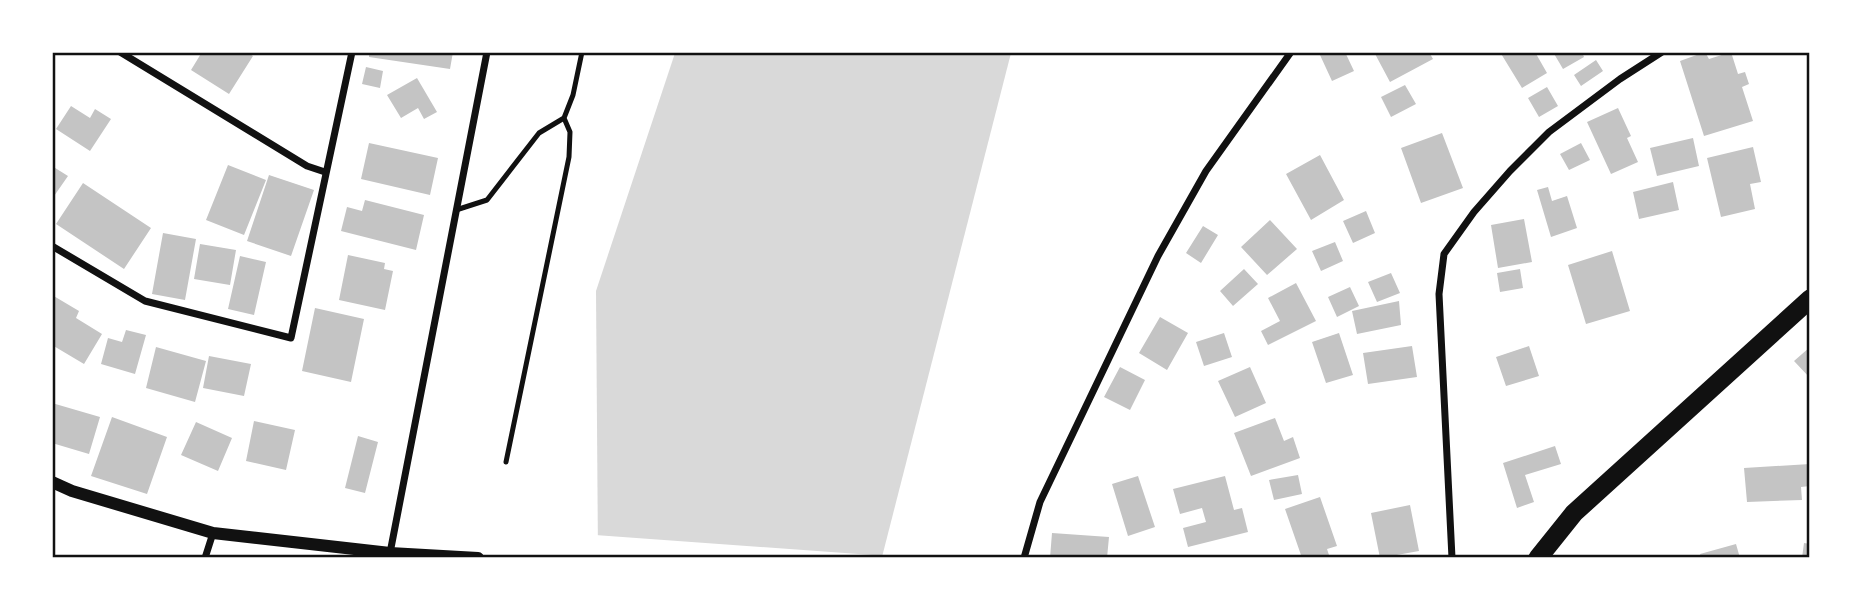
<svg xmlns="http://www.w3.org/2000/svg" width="1862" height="610" font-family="'PT Serif',serif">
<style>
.water{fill:#d9d9d9}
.pier{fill:#fff}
.building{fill:#c4c4c4}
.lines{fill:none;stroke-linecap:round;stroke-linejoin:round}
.service{stroke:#111;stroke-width:5}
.minor{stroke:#111;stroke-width:7}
.tertiary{stroke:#111;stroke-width:12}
.trunk{stroke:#111;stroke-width:19}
.neatline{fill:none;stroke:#111;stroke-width:2.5}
</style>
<rect width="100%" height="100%" fill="#fff"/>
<path class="water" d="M675 53H1011L882 557H598L596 291Z"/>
<path class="pier" d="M595 535 886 556V558H595Z"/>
<path class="building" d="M202 52H247L253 56 229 94 191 70Z
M369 52H453L450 69 369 57Z
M1326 52H1345L1354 71 1332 81 1320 55Z
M1374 52H1429L1433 59 1390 82Z
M1500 52H1535L1547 73 1522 88Z
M1553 52H1582L1584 57 1563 69Z
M1705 52 1709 59 1731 52 1738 74 1745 72 1749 84 1742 87 1753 121 1704 136 1680 61Z
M1596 60 1603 71 1581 86 1574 75Z
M366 67 383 71 380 88 362 84Z
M417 78 437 112 424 119 418 108 401 118 387 95Z
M1405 85 1416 104 1391 117 1381 97Z
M1547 87 1558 106 1539 117 1528 98Z
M71 106 90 118 95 109 111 119 90 151 56 129Z
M1618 108 1631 136 1627 138 1638 162 1611 174 1587 122Z
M1442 133 1463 188 1421 203 1401 148Z
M1693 138 1699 166 1657 176 1650 148Z
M369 143 438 158 430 195 361 179Z
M1581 143 1590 160 1569 170 1560 154Z
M1753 147 1761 182 1750 184 1755 209 1721 217 1707 158Z
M1320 155 1344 200 1311 220 1286 174Z
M228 165 266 180 244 235 206 220Z
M52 166 68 176 52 199Z
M269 175 314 190 291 256 247 241Z
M1673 182 1679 210 1639 219 1633 192Z
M83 183 151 228 124 269 56 224Z
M1548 187 1552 201 1567 196 1577 228 1551 237 1537 190Z
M365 200 424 215 416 250 341 231 347 207 362 211Z
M1366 211 1375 233 1353 243 1343 221Z
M1524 219 1532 262 1498 268 1491 225Z
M1270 220 1297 249 1267 275 1241 247Z
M1203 226 1218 235 1201 263 1186 253Z
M163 233 196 239 185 300 152 294Z
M1335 242 1343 261 1321 271 1312 251Z
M200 244 236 250 230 285 194 279Z
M1612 251 1630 311 1586 324 1568 265Z
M348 255 385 263 384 269 393 271 385 310 339 300Z
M240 256 266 262 254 315 228 309Z
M1244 269 1258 284 1233 306 1220 291Z
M1520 269 1523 288 1500 292 1497 273Z
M1391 273 1400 293 1377 302 1368 282Z
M1296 283 1316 321 1268 345 1261 331 1280 321 1268 298Z
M1350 287 1359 306 1337 317 1328 297Z
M52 295 79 311 76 318 102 334 84 364 52 345Z
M1399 301 1401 325 1357 334 1352 311Z
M315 308 364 319 351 382 302 371Z
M1160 317 1188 333 1167 370 1139 353Z
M126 330 146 335 135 374 101 364 108 338 122 342Z
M1224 333 1232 357 1204 366 1196 342Z
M1339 333 1353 375 1326 383 1312 342Z
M1412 346 1417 377 1368 384 1363 353Z
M1529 346 1539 376 1506 386 1496 357Z
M156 347 206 361 195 402 146 388Z
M1810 347V378L1794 361Z
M209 356 251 364 244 396 203 388Z
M1120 367 1145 380 1130 410 1104 397Z
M1250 367 1266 403 1235 417 1218 381Z
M52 403 100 417 89 454 52 443Z
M112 417 167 437 147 494 91 476Z
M1275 418 1284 441 1293 437 1300 458 1251 476 1234 433Z
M254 421 295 430 286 470 246 461Z
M196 422 232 438 218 471 181 455Z
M358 436 378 442 365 493 345 488Z
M1555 446 1561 464 1525 475 1534 502 1517 508 1503 463Z
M1810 464V486L1801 487 1802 500 1747 502 1744 468Z
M1298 475 1302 494 1274 500 1269 480Z
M1138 476 1155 527 1128 536 1112 484Z
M1225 476 1234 510 1242 508 1248 532 1188 547 1183 528 1206 522 1202 508 1180 514 1173 489Z
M1320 497 1337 546 1327 549 1330 558H1302L1285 509Z
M1410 505 1419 551 1380 558 1371 513Z
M1052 533 1109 537 1107 558H1050Z
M1804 543 1810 544V558H1802Z
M1736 544 1740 558H1701L1700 554Z"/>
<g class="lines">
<path class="service" d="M456 210 487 200 539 133 564 118
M506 462 569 157 570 132 564 118 573 95 582 52"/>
<path class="minor" d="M120 52 307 166 325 172
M52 246 145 301 291 338 352 52
M390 553 487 52
M205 558 213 533
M1024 558 1040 502 1158 256 1206 171 1291 52
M1452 558 1439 294 1444 254 1474 212 1510 171 1549 132 1620 79 1662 52"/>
<path class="tertiary" d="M52 482 72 491 213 533 390 553 478 558"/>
<path class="trunk" d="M1538 558 1574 513 1810 299"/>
</g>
<rect width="1862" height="610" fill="none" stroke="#ffffff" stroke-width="108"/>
<rect x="54" y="54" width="1754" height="502" class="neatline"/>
</svg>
